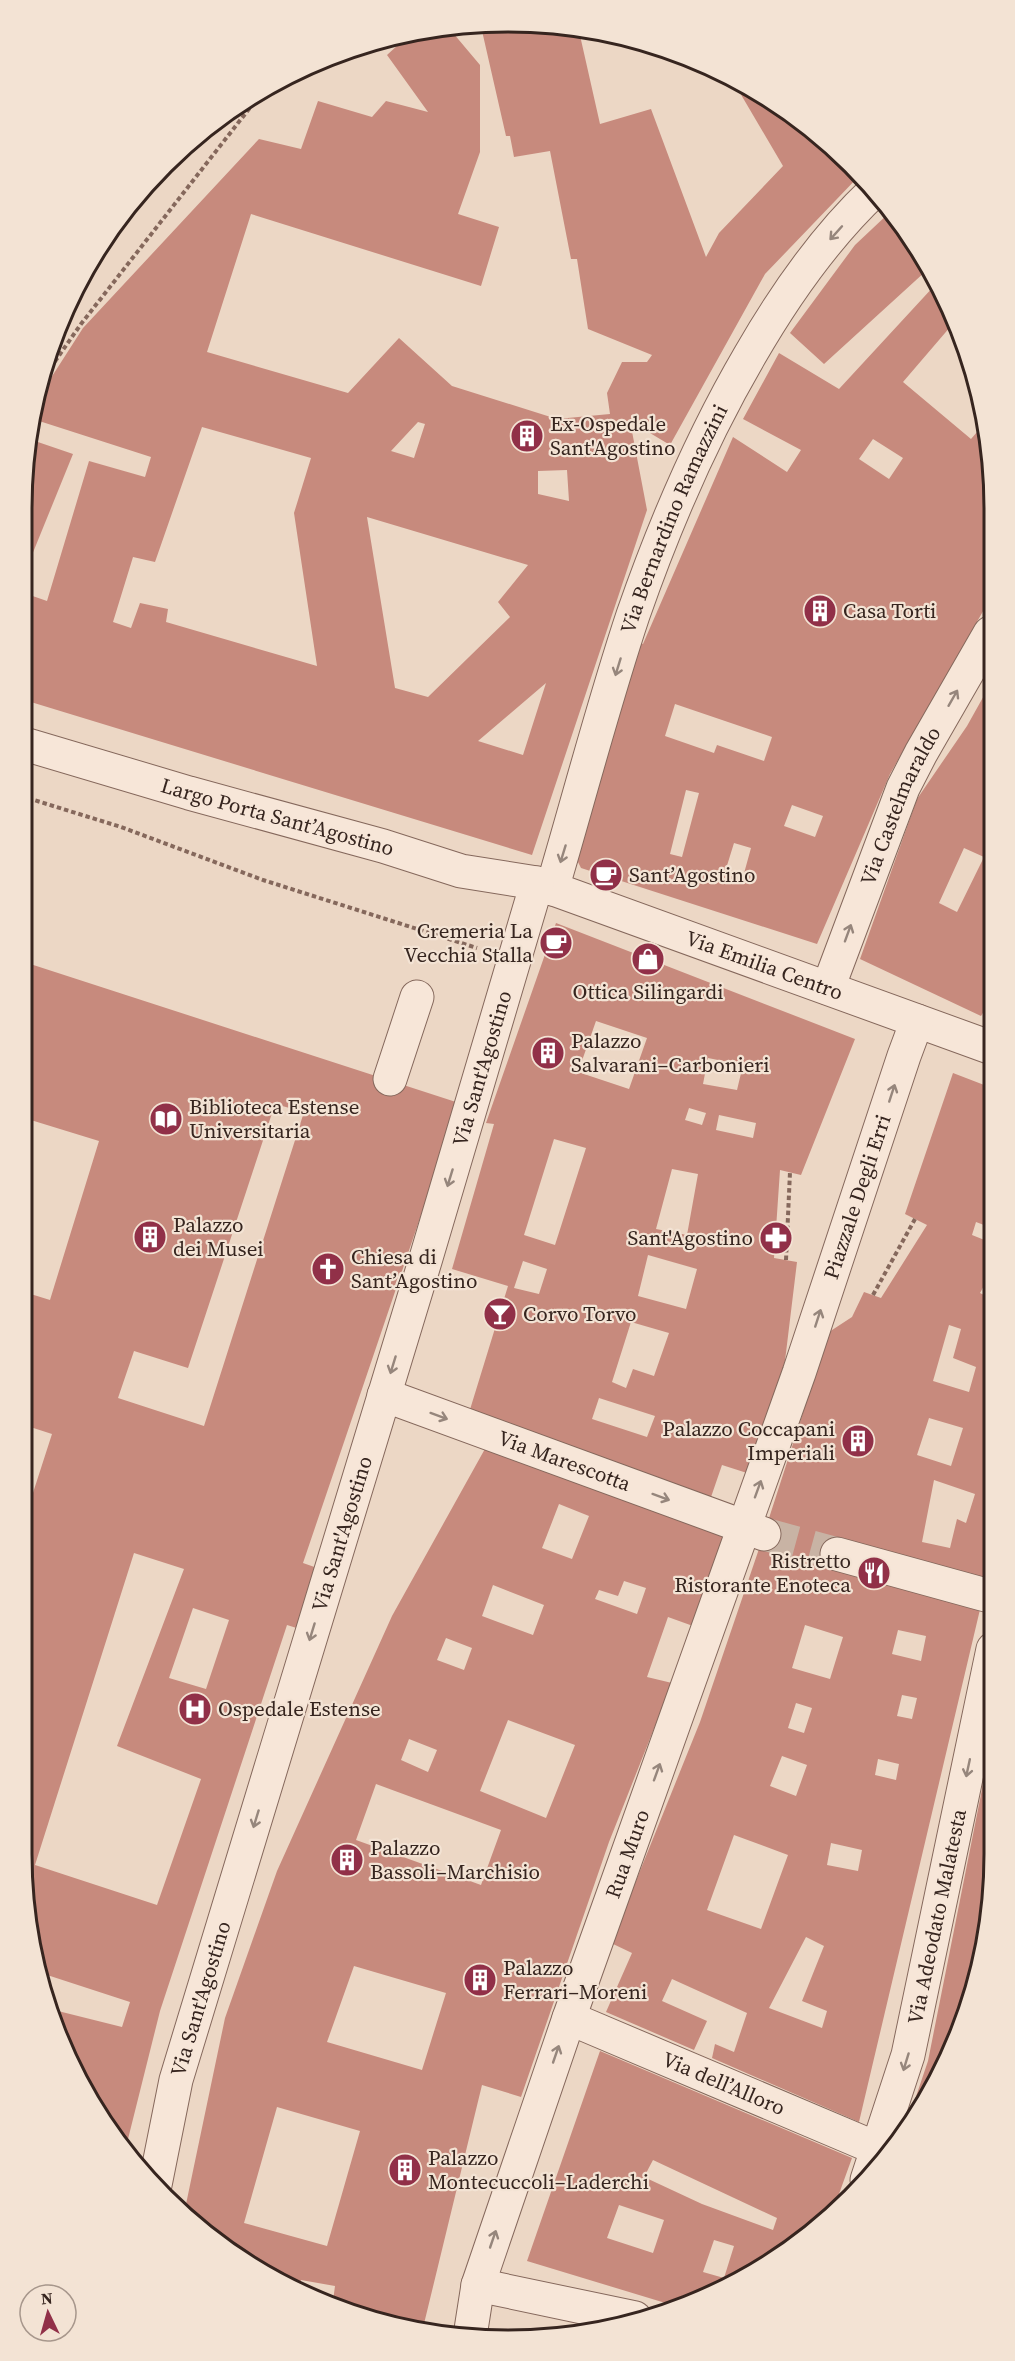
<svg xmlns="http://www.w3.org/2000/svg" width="1015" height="2361" font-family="'Source Serif 4',serif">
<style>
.building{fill:#c78a7d;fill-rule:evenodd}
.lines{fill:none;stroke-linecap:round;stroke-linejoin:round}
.minor-tunnel{stroke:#c8b3a4;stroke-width:33;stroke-dasharray:33 16;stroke-linecap:butt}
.minor-casing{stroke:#85685c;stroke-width:35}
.path{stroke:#85685c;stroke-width:4;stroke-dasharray:4.5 3;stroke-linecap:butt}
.minor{stroke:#f7e6d8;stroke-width:33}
.oneway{stroke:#96867c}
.labels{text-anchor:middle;stroke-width:4.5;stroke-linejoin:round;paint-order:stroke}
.poi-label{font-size:21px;fill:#36251f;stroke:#f3e3d4;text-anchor:start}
.street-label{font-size:21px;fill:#36251f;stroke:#f3e3d4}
.rim{fill:none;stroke:#36251f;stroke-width:3}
</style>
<rect width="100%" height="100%" fill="#ecd7c5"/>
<path class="building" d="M480 22 571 25 586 29 579 31 600 124 651 109 706 257 719 233 783 166 733 81 778 103 860 175 765 274 670 445 630 421 647 510 532 855 21 699V592L47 601 89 461 145 477 151 457 36 420 40 395 83 328 259 139 301 149 318 101 372 117 386 101 428 112 387 55 411 33 448 27 480 65V152L458 214 499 227 481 286 251 214 207 352 348 393 399 338 452 386 557 419 610 414 607 393 622 362H647L652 355 588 329 577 259H571L550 151 514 157 510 136H506ZM418 422 425 424 414 458 391 451ZM202 427 311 458 294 513 317 666 166 622 168 609 140 603 131 628 113 622 133 557 155 562ZM567 470 569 501 538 494V471ZM367 517 528 565 498 602 510 617 428 697 395 688ZM546 683 523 755 478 741Z
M889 213 926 271 824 364 790 333 855 245Z
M935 285 957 321 961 335 951 326 903 382 971 439 984 424 990 444V599L890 774 817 944 581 868 572 850 636 641 643 644 733 437 787 472 801 450 743 419 779 353 839 389ZM873 439 903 458 889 479 859 459ZM675 704 772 737 764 761 717 745 714 753 665 736ZM686 790 699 793 682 857 670 854ZM792 805 823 816 815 837 784 826ZM734 843 751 848 743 877 725 872Z
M32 440 73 454 21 582V507Z
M991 683V1000L981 1016 860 959 917 799 967 726ZM964 848 984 857 957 912 939 903Z
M556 923 855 1039 801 1175 780 1170 774 1258 797 1262 784 1369 747 1473 722 1465 710 1500 468 1416 508 1286 452 1269 494 1124 486 1123ZM596 1021 647 1038 629 1089 578 1072ZM708 1058 743 1065 737 1090 703 1084ZM689 1108 706 1113 702 1125 685 1120ZM719 1115 756 1123 753 1138 716 1130ZM554 1139 586 1148 555 1245 524 1235ZM672 1169 698 1174 687 1235 656 1229ZM648 1255 697 1269 686 1309 638 1296ZM523 1261 547 1269 539 1294 514 1288ZM631 1322 669 1333 654 1376 633 1369 626 1388 612 1382ZM599 1398 655 1416 647 1437 592 1419Z
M21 961 459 1103 303 1563 323 1570 303 1630 287 1625 160 2011 125 2151 86 2096 46 2008 122 2027 130 2002 41 1973 21 1854V1530L52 1434 21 1424V1291L50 1300 99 1141 21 1117ZM275 1104 304 1112 204 1426 118 1398 134 1351 188 1368ZM134 1553 184 1569 117 1746 201 1779 157 1905 35 1865ZM193 1608 229 1620 206 1689 169 1678Z
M953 1073 992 1088V1228L976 1222 972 1235 992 1243V1271L980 1293 992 1299 993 1591 982 1601 859 2122 712 2058 715 2044 734 2052 747 2013 672 1979 662 2001 707 2021 694 2050 606 2012 632 1953 611 1943 700 1722 761 1543 829 1332 852 1317 864 1292 881 1298 927 1225 905 1214ZM949 1325 961 1329 953 1358 976 1367 969 1392 933 1381ZM929 1418 963 1428 951 1466 917 1455ZM934 1480 975 1494 966 1523 957 1519 950 1548 922 1542ZM805 1625 843 1637 830 1679 792 1668ZM898 1630 926 1636 921 1661 892 1654ZM902 1695 917 1698 912 1719 897 1716ZM796 1703 812 1708 804 1733 788 1728ZM782 1756 807 1765 796 1796 770 1786ZM878 1759 899 1764 896 1780 875 1775ZM734 1835 788 1855 761 1929 707 1910ZM831 1843 862 1850 858 1871 827 1865ZM806 1937 824 1946 802 2001 827 2011 822 2028 769 2008Z
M486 1447 728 1538 693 1626 668 1617 647 1677 672 1683 609 1842 521 2097 482 2085 422 2332 413 2331 333 2301 335 2286 301 2280 300 2288 265 2275 185 2209 225 2018 277 1871 392 1616ZM559 1504 589 1516 572 1559 542 1548ZM624 1581 646 1588 637 1614 595 1599 599 1590 618 1596ZM493 1585 544 1605 533 1635 482 1616ZM446 1638 472 1648 464 1670 437 1660ZM508 1720 575 1745 546 1818 480 1791ZM409 1739 437 1750 428 1772 401 1760ZM376 1784 501 1830 481 1885 356 1840ZM354 1966 446 1993 422 2070 327 2042ZM277 2107 360 2131 327 2246 244 2223Z
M993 1734 994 1854 968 2010 929 2096 904 2132 928 2061Z
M600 2051 852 2158 835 2205 750 2275 672 2305 527 2261ZM653 2160 777 2218 773 2230 702 2204 644 2177ZM619 2205 664 2220 653 2253 607 2238ZM714 2240 734 2246 724 2278 703 2272Z"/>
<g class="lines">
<path class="minor-tunnel" d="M764 1534 837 1554"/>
<g class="minor-casing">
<g id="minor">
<path id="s1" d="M21 743 189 793 383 846 461 871 537 883 992 1048"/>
<path id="s2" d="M552 889C579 798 603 705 633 615 664 526 702 437 750 355 784 296 825 237 875 190"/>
<path id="s3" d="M828 988 903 788 921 753 990 633"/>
<path d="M390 1079 417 997"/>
<path id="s4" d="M384 1395 764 1534"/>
<path d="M837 1554 993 1597"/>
<path id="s5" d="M569 2018 878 2149"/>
<path id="s6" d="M867 2180 908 2055 993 1649"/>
<path id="s7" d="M155 2185 176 2080 426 1258 537 883"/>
<path d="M478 2285 635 2318"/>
<path id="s8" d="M470 2336 478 2285 569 2018 799 1373 904 1056 917 1021"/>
</g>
</g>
<path class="path" d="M42 380 81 324 256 100 312 64
M21 796 121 827 263 880 477 948
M786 1260 790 1172
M873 1295 915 1219"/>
<use href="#minor" class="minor"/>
</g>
<defs><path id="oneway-shaft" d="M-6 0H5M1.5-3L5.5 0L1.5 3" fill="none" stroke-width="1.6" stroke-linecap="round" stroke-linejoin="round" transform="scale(1.5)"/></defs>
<g class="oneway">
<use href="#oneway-shaft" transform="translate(836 233) rotate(132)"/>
<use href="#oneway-shaft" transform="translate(618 667) rotate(107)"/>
<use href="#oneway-shaft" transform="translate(953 698) rotate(-60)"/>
<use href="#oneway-shaft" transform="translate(563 854) rotate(107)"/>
<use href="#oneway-shaft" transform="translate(848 933) rotate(-70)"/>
<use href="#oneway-shaft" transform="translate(892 1093) rotate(-72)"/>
<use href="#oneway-shaft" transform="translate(450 1178) rotate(107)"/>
<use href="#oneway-shaft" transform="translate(818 1318) rotate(-72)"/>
<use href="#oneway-shaft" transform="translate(393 1365) rotate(107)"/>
<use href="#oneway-shaft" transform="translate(439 1416) rotate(20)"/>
<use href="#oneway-shaft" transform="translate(758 1489) rotate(-70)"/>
<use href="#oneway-shaft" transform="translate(661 1497) rotate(20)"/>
<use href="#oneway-shaft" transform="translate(312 1632) rotate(107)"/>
<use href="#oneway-shaft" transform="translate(968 1768) rotate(102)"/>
<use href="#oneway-shaft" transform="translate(657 1772) rotate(-70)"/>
<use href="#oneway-shaft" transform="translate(256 1819) rotate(107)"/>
<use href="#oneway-shaft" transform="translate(556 2054) rotate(-71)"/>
<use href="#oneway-shaft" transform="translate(906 2062) rotate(107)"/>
<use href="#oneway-shaft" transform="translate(493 2239) rotate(-71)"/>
</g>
<defs>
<g id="building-disc" transform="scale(1.725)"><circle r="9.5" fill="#913048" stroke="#f3e3d4"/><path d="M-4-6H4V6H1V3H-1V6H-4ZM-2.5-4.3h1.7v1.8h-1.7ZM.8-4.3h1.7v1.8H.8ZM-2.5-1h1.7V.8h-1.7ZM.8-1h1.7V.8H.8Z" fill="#fff"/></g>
<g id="cafe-disc" transform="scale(1.725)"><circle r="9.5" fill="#913048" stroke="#f3e3d4"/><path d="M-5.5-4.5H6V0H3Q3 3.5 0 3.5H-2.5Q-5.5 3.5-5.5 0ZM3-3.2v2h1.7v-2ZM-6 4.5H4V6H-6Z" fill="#fff"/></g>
<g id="shop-disc" transform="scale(1.725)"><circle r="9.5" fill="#913048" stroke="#f3e3d4"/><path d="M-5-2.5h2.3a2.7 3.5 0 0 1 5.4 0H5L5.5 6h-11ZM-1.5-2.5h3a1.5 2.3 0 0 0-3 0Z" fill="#fff"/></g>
<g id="library-disc" transform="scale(1.725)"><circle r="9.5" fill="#913048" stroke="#f3e3d4"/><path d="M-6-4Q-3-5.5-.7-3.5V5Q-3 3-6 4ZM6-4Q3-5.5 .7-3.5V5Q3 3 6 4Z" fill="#fff"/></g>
<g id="pharmacy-disc" transform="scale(1.725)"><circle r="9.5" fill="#913048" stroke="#f3e3d4"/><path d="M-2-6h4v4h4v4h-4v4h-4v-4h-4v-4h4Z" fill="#fff"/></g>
<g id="church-disc" transform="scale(1.725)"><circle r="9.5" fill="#913048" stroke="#f3e3d4"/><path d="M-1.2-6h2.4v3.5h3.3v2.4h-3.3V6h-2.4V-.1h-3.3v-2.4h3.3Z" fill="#fff"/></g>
<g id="bar-disc" transform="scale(1.725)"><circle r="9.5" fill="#913048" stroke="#f3e3d4"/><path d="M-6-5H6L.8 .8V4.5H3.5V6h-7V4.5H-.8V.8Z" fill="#fff"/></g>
<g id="restaurant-disc" transform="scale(1.725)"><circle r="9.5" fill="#913048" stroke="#f3e3d4"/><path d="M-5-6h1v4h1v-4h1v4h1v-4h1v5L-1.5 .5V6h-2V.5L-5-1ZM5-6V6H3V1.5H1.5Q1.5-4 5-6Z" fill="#fff"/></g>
<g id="hospital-disc" transform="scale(1.725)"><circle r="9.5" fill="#913048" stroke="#f3e3d4"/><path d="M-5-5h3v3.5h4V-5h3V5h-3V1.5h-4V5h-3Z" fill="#fff"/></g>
</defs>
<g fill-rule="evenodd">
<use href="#building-disc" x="527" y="436"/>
<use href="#building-disc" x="820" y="611"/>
<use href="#cafe-disc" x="606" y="875"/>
<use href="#cafe-disc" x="556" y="943"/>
<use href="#shop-disc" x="648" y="959"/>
<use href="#building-disc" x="548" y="1053"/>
<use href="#library-disc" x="166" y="1119"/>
<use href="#building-disc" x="150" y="1237"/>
<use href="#pharmacy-disc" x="776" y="1238"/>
<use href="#church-disc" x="328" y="1269"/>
<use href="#bar-disc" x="500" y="1314"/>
<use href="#building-disc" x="858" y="1441"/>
<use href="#restaurant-disc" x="874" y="1573"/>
<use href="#hospital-disc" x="195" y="1709"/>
<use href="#building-disc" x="347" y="1860"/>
<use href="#building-disc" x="480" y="1980"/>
<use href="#building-disc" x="405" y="2170"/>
</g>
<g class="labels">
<g class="poi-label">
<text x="550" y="431">Ex-Ospedale<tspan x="550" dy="24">Sant'Agostino</tspan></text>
<text x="843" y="618">Casa Torti</text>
<text x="629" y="882">Sant’Agostino</text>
<text x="533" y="938" text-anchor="end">Cremeria La<tspan x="533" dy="24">Vecchia Stalla</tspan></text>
<text x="648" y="999" text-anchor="middle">Ottica Silingardi</text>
<text x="571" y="1048">Palazzo<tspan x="571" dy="24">Salvarani–Carbonieri</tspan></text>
<text x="189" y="1114">Biblioteca Estense<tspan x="189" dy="24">Universitaria</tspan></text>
<text x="173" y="1232">Palazzo<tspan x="173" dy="24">dei Musei</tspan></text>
<text x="753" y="1245" text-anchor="end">Sant'Agostino</text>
<text x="351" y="1264">Chiesa di<tspan x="351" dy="24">Sant’Agostino</tspan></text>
<text x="523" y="1321">Corvo Torvo</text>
<text x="835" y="1436" text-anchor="end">Palazzo Coccapani<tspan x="835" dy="24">Imperiali</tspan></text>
<text x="851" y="1568" text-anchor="end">Ristretto<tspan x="851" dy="24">Ristorante Enoteca</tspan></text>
<text x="218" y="1716">Ospedale Estense</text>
<text x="370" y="1855">Palazzo<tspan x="370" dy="24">Bassoli–Marchisio</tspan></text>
<text x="503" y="1975">Palazzo<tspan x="503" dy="24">Ferrari–Moreni</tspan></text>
<text x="428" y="2165">Palazzo<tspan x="428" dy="24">Montecuccoli–Laderchi</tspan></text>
</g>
<g class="street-label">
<text dy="7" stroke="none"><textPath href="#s2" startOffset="390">Via Bernardino Ramazzini</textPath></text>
<text dy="7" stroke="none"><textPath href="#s3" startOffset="196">Via Castelmaraldo</textPath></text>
<text dy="7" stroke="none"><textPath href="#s1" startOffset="267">Largo Porta Sant’Agostino</textPath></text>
<text dy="7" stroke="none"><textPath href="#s1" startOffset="777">Via Emilia Centro</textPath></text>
<text dy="7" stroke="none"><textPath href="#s7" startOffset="1164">Via Sant'Agostino</textPath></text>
<text dy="7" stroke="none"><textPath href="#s8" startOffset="1204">Piazzale Degli Erri</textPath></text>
<text dy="7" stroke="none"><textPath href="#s4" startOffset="192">Via Marescotta</textPath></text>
<text dy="7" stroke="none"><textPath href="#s7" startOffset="678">Via Sant'Agostino</textPath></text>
<text dy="7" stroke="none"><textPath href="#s8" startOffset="508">Rua Muro</textPath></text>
<text dy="7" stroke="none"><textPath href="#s6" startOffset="273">Via Adeodato Malatesta</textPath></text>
<text dy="7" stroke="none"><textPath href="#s7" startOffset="192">Via Sant'Agostino</textPath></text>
<text dy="7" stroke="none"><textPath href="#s5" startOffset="168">Via dell’Alloro</textPath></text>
</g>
</g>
<path d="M0 0H1015V2361H0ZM508 32H508A476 476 0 0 1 984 508V1854A476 476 0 0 1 508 2330H508A476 476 0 0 1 32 1854V508A476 476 0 0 1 508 32Z" fill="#f3e3d4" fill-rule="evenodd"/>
<path class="rim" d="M508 32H508A476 476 0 0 1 984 508V1854A476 476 0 0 1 508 2330H508A476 476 0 0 1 32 1854V508A476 476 0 0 1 508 32Z"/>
<g transform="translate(48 2313) rotate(355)"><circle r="28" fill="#f3e3d4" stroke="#a7978c" stroke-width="1.5"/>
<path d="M0-4.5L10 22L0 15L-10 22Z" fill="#913048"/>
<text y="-9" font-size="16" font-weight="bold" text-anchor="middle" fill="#36251f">N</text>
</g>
</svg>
